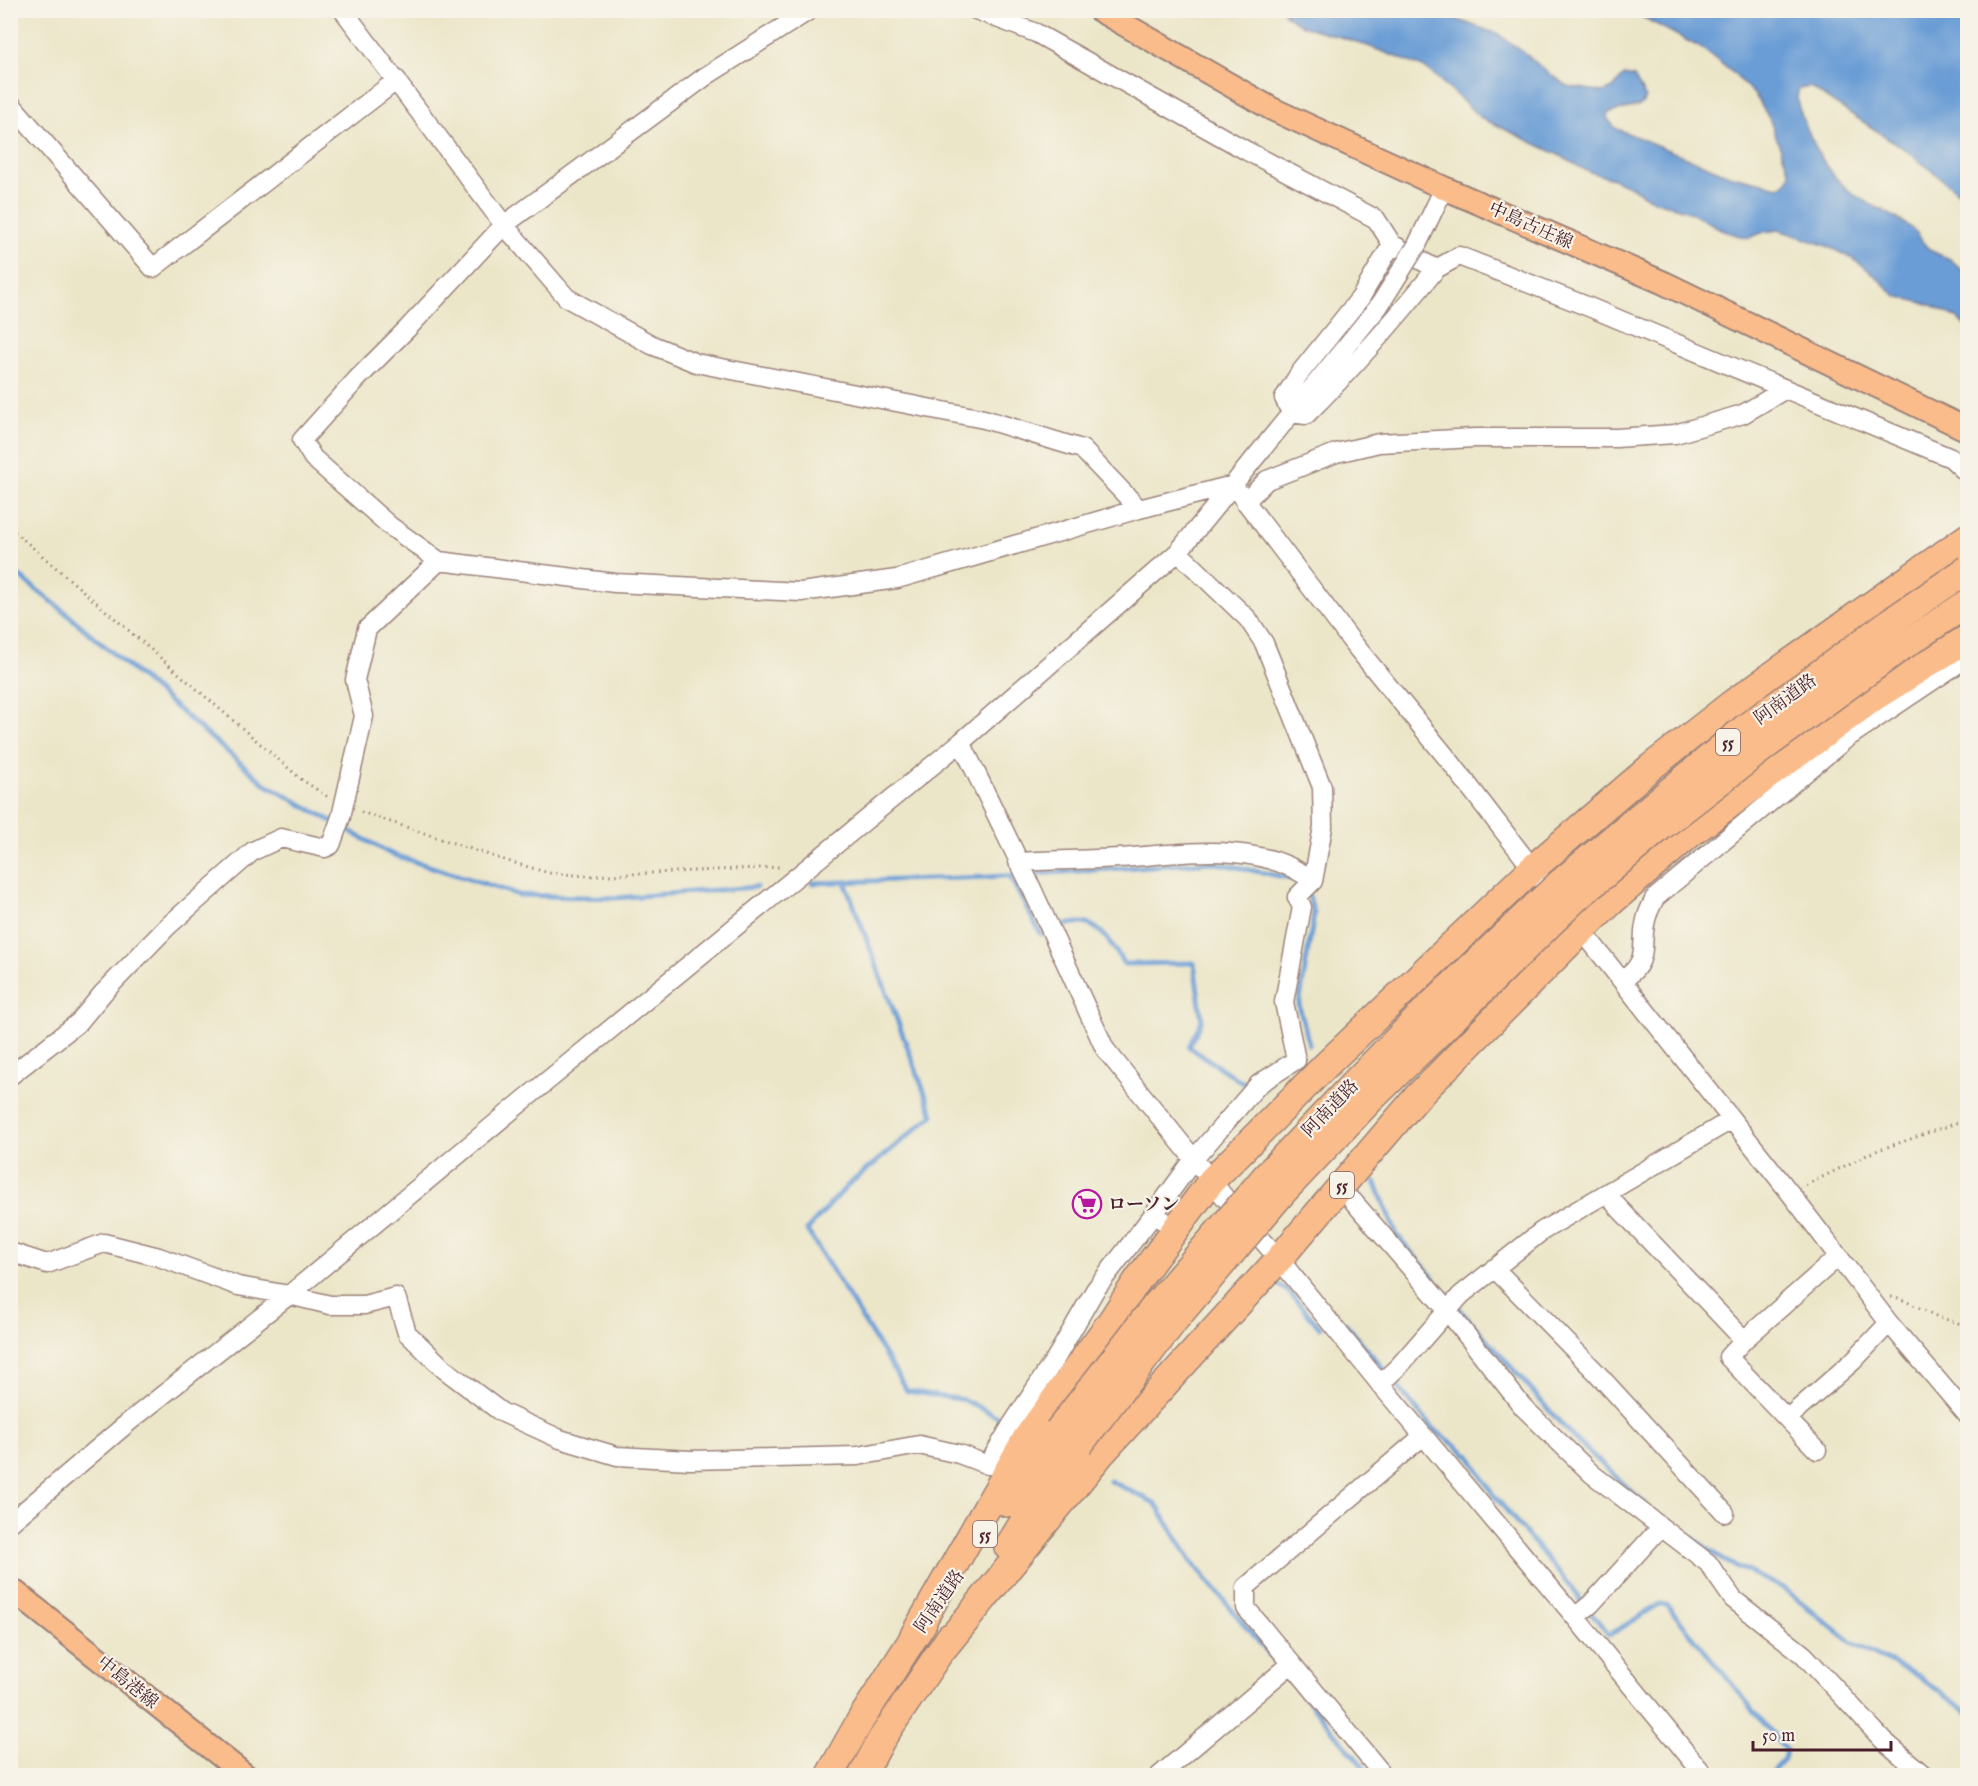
<svg xmlns="http://www.w3.org/2000/svg" width="1978" height="1786" font-family="'IM FELL English','Noto Serif JP',serif">
<style>
.water{fill:#6a9dd5;stroke:#5a5e80;stroke-width:1.5}
.lines{fill:none;stroke-linecap:round;stroke-linejoin:round}
.stream{stroke:#6a9dd5;stroke-width:5}
.minor-casing{stroke:#9b827a;stroke-width:21}
.major-casing{stroke:#9b827a;stroke-width:26}
.highway-casing{stroke:#9b827a;stroke-width:30}
.path{stroke:#9b827a;stroke-width:3;stroke-dasharray:1.5 4.5;stroke-linecap:butt}
.minor{stroke:#fff;stroke-width:18}
.major{stroke:#fabc8b;stroke-width:22}
.highway{stroke:#fabc8b;stroke-width:27}
.minor-bridge-casing{stroke:#9b827a;stroke-width:21;stroke-linecap:butt}
.highway-bridge-casing{stroke:#9b827a;stroke-width:30;stroke-linecap:butt}
.minor-bridge{stroke:#fff;stroke-width:18}
.highway-bridge{stroke:#fabc8b;stroke-width:27}
.labels{text-anchor:middle;stroke-width:4.5;stroke-linejoin:round;paint-order:stroke}
.shield{fill:#f7f3e8;stroke:#7e5f64;stroke-width:1.5}
.shield-label{font-size:16px;font-weight:bold;fill:#4a1f2b}
.street-label{font-size:18px;fill:#4a1f2b;stroke:#f7f3e8}
.poi-label{font-size:18px;font-weight:bold;fill:#4a1f2b;stroke:#f7f3e8;text-anchor:start}
</style>
<rect width="100%" height="100%" fill="#f7f3e8"/>
<filter id="ink" filterUnits="userSpaceOnUse"><feTurbulence type="fractalNoise" baseFrequency=".0167" numOctaves="2"/><feDisplacementMap in="SourceGraphic" scale="12" xChannelSelector="R" yChannelSelector="G"/><feConvolveMatrix kernelMatrix="1 2 1 2 8 2 1 2 1" color-interpolation-filters="sRGB"/></filter>
<filter id="wash" filterUnits="userSpaceOnUse"><feTurbulence type="fractalNoise" baseFrequency=".008" numOctaves="4" result="noise"/><feDisplacementMap in="SourceGraphic" scale="24" xChannelSelector="R" yChannelSelector="G"/><feGaussianBlur stdDeviation="1.35" result="paint"/><feColorMatrix in="noise" values="0 0 0 0 0 0 0 0 0 0 0 0 0 0 0 0 0 1.4 0 .05"/><feComposite in="paint" operator="in"/></filter>
<g filter="url(#wash)">
<rect width="100%" height="100%" fill="#ece6c9"/>
<path class="water" d="M1283 11H1432L1498 34 1522 51 1547 72 1568 86 1603 92 1613 88 1624 75 1634 77 1646 98 1641 105 1608 113 1607 118 1615 128 1729 175 1779 187C1786 184 1789 180 1790 173L1769 118 1755 95 1734 74 1703 49 1631 11H1967V199L1903 148 1810 87 1799 89C1794 100 1801 113 1805 124 1817 152 1829 177 1855 195 1874 208 1897 215 1915 231 1919 235 1921 241 1926 246 1932 253 1941 255 1950 259 1956 263 1961 270 1967 274V328L1956 317 1931 305 1896 296 1872 273 1853 259 1827 246 1779 230 1764 232 1749 238 1740 236 1725 231 1685 210 1650 199 1633 188 1613 179 1587 171 1557 154 1481 118 1434 75 1423 67 1360 43 1303 26 1287 16Z"/>
<g class="lines">
<path class="stream" d="M10 569 60 608 265 784 391 854 519 895 615 898 756 887
M1009 875 1041 934
M845 882 933 1115 848 1185 807 1230 907 1391 964 1400 1004 1420
M812 883 988 877 1212 862 1294 879 1309 896 1314 914 1299 1005 1309 1045
M1061 927C1096 913 1107 938 1124 964L1194 963 1202 1020 1189 1047 1251 1088
M1375 1182 1397 1235 1451 1299
M1270 1279 1289 1292 1320 1328
M1457 1306 1571 1435 1645 1504
M1340 1320 1347 1325 1432 1428 1470 1456 1492 1493 1570 1586 1609 1635 1661 1604 1667 1605 1786 1750 1784 1760 1769 1776
M1110 1481 1155 1503 1191 1561 1371 1776
M1669 1522 1723 1560 1783 1588 1854 1644 1918 1676 1968 1712"/>
</g>
</g>
<g filter="url(#ink)">
<g class="lines">
<g class="minor-casing">
<path id="minor" d="M343 10 504 225 567 298 652 345 696 363 984 419 1082 449 1139 509
M810 10 706 76 504 225 408 328 358 378 302 440 313 458 390 526 439 561 615 583 801 592 897 579 1139 509 1233 485 1353 643 1452 764 1556 899
M976 10 1036 33 1247 151 1376 219 1392 244 1436 269 1459 256 1589 307 1951 458 1968 474
M10 103 153 268 397 80
M1392 244 1361 297 1299 374 1284 398 1291 413 1306 415C1352 369 1395 320 1436 269
M1417 245 1444 188
M1245 502 1267 480 1336 453 1379 443 1475 438H1616L1675 434 1743 414 1784 390
M1178 552 1248 619 1264 643 1322 787 1323 827 1313 881
M961 742 1028 880 1105 1049 1226 1199 1279 1259 1380 1384 1575 1617 1705 1776
M1018 862C1051 860 1085 860 1119 858 1181 854 1260 839 1313 881L1297 897 1302 907 1284 1002 1296 1060 1259 1084 1251 1093 1194 1159 1153 1215
M1576 923 1790 1193 1889 1323 1968 1416
M1623 980C1653 959 1638 945 1647 916 1649 910 1652 904 1655 898L1847 738 1968 657
M10 1076 79 1022 103 993 168 926 253 851 281 838 325 848 331 845 341 817 364 716 355 680 367 629 439 561
M1608 1193 1616 1205 1744 1340
M1353 1201 1446 1309 1523 1407 1592 1474 1708 1563 1733 1599 1804 1655 1883 1740 1925 1776
M10 1252 47 1264 104 1243 159 1257 238 1286 289 1295 330 1305H364L396 1297 407 1333 444 1369 501 1412 560 1439 617 1456 690 1460 858 1456 919 1445 959 1454 988 1465 1011 1426 1057 1356 1095 1290 1153 1215 1177 1228
M1494 1268 1596 1372 1725 1513
M1380 1384 1400 1365 1461 1295 1542 1231 1731 1120
M1788 1418 1853 1361 1889 1323
M1817 1450 1728 1357 1744 1340 1839 1256
M10 1523 130 1421 289 1295 524 1100 961 742 1178 552 1379 306
M1575 1617 1591 1604 1660 1528
M1159 1776 1291 1664
M1384 1776 1246 1608V1587L1423 1436"/>
</g>
<g class="major-casing">
<path id="major" d="M1099 10 1272 109 1444 188 1664 283 1968 430
M10 1588 246 1776"/>
</g>
<g class="highway-casing">
<path id="highway" d="M1007 1503 1058 1431
M1008 1547 1031 1510 1079 1445
M913 1637 1026 1439 1112 1320 1137 1281 1212 1180 1238 1154 1327 1064 1532 869 1651 767 1733 703 1968 537
M941 1651 1100 1455 1279 1259 1418 1096 1581 931 1612 901 1690 834 1785 763 1876 696 1968 638
M829 1776 860 1721 923 1623
M862 1776 881 1740 950 1637"/>
</g>
<path class="path" d="M10 528 301 779 328 797
M361 812 501 859 549 873 589 876 779 867
M1806 1185 1873 1152 1968 1119
M1891 1297 1899 1298 1938 1317 1968 1326"/>
<use href="#minor" class="minor"/>
<use href="#major" class="major"/>
<use href="#highway" class="highway"/>
<g class="minor-bridge-casing">
<path id="minor-bridge" d="M1379 306 1417 245"/>
</g>
<g class="highway-bridge-casing">
<path id="highway-bridge" d="M1058 1431 1155 1306 1266 1176 1355 1082 1430 1006 1560 883 1745 728 1886 625 1968 569
M1079 1445 1177 1317 1282 1193 1371 1099 1573 901 1662 826 1768 744 1900 648 1968 603"/>
</g>
<use href="#minor-bridge" class="minor-bridge"/>
<use href="#highway-bridge" class="highway-bridge"/>
</g>
</g>
<defs>
<g id="supermarket-ring" transform="scale(1.5)"><circle r="9.5" fill="#f7f3e8" stroke="#b5179e" stroke-width="1.5"/><path d="M-6-5.5h2.5l.6 2H6L4.5 2H-2.5L-4.4-4H-6ZM-1.5 3.2a1.3 1.3 0 1 0 .1 0ZM3 3.2a1.3 1.3 0 1 0 .1 0Z" fill="#b5179e"/></g>
</defs>
<g fill-rule="evenodd">
<use href="#supermarket-ring" x="1087" y="1204"/>
</g>
<g class="labels">
<g class="shield">
<rect x="1716" y="729" width="24" height="26" rx="4.5"/>
<rect x="1330" y="1172" width="24" height="26" rx="4.5"/>
<rect x="973" y="1521" width="24" height="26" rx="4.5"/>
</g>
<g class="shield-label">
<text x="1728" y="748">55</text>
<text x="1342" y="1191">55</text>
<text x="985" y="1540">55</text>
</g>
<g class="street-label">
<text transform="translate(1531 225) rotate(24)" y="6">中島古庄線</text>
<text transform="translate(1785 699) rotate(-36)" y="6">阿南道路</text>
<text transform="translate(1330 1108) rotate(-46)" y="6">阿南道路</text>
<text transform="translate(939 1601) rotate(-55)" y="6">阿南道路</text>
<text transform="translate(128 1682) rotate(39)" y="6">中島港線</text>
</g>
<g class="poi-label">
<text x="1108" y="1210">ローソン</text>
</g>
</g>
<rect width="1978" height="1786" fill="none" stroke="#f7f3e8" stroke-width="36"/>
<path d="M1753 1741v9h138v-9" fill="none" stroke="#4a1f2b" stroke-width="3"/>
<text x="1762" y="1741" font-size="18" fill="#4a1f2b" stroke="#f7f3e8" stroke-width="4.5" paint-order="stroke">50 m</text>
</svg>
